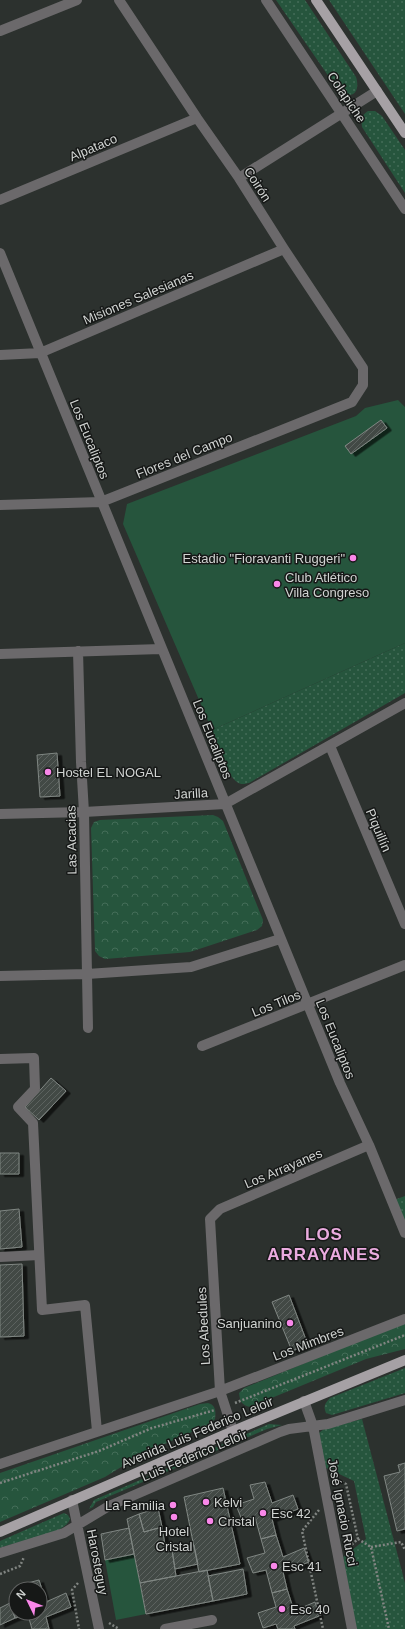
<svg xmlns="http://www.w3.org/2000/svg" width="405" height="1629" font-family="Helvetica,sans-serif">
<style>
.grass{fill:url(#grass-dots)}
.park{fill:url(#park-crowns)}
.garden{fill:#26553d}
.building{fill:url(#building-hatch);stroke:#808783;filter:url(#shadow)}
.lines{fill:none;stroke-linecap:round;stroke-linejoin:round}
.path{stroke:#818582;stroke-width:2.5;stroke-dasharray:2 2;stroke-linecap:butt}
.minor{stroke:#6b696b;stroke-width:10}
.major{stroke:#a6a1a5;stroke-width:10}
.poi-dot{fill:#f987e9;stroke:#161817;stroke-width:1.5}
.labels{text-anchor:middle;stroke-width:3;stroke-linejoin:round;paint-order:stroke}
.street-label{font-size:13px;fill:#d1d4d2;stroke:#161817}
.poi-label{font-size:13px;fill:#d1d4d2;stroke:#161817;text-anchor:start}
.district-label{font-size:17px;font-weight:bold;letter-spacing:1px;fill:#eaabdf;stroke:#161817}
</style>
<defs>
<pattern id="grass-dots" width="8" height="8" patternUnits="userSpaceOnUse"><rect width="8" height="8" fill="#26553d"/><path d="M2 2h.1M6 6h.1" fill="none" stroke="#446d58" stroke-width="1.8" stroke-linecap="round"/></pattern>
<pattern id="park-crowns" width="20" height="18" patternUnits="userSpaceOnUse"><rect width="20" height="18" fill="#26553d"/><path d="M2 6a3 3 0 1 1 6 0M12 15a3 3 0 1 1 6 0" fill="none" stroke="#446d58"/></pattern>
<pattern id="building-hatch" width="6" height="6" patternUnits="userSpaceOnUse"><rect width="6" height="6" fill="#424845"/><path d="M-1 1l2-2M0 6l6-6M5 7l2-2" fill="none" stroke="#5c625f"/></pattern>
<filter id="shadow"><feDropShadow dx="4.5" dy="2.5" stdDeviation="0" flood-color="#0009"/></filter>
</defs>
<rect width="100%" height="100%" fill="#2c312e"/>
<path class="grass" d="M276 0H305L356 77C361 93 351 101 338 90Z
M329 0H405V114Z
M368 111H375L382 116 405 150V193L362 127C361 119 361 116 368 111Z
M405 643V693L249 783C244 784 241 785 237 782 227 776 217 743 212 730Z
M405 1196V1229L394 1200Z
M405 1368V1393L332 1415 326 1413C323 1406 325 1403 330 1398Z
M362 1419 405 1583V1629H356L343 1557 366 1539 354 1481 322 1466 319 1433 324 1429Z
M269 1424 282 1425 267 1429 96 1502 93 1507 89 1509 94 1500Z
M64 1513 68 1515 70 1519C64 1536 17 1541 0 1548V1541Z"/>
<path class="park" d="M213 815 218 817 223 821 263 920 262 926 257 930 190 952 105 959 99 956 95 951 91 828 94 822 100 820Z
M405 1322V1349L366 1359 250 1407C242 1405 240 1402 239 1393L244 1388Z
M208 1403C216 1405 216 1412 215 1419L210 1424 144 1453 105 1477 0 1522V1473L200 1404Z"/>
<path class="garden" d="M398 400 405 407V643L212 730 123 524 127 504 356 416 365 408Z
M134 1554 146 1614 116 1620 105 1560Z"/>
<path class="building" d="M381 420 387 428 351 454 345 446Z
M57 753 60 796 40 797 37 755Z
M51 1078 66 1091 39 1120 25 1107Z
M0 1153H19V1174H0Z
M19 1209 22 1247 0 1249V1211Z
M22 1264 24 1336 0 1337V1265Z
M289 1295 308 1345 292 1351 272 1302Z
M405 1463V1529L397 1531 384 1476 400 1472 398 1465Z
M265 1482 272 1503 293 1495 298 1509 272 1519 276 1535 261 1539 255 1517 242 1520 236 1505 254 1499 250 1485Z
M223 1488 240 1564 199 1572 184 1497Z
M158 1508 162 1527 144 1532 139 1514Z
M139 1514 144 1532 162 1527 166 1551 172 1550 176 1576 140 1583 127 1519Z
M129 1528 134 1554 105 1560 101 1534Z
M276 1535 283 1557 304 1548 309 1562 283 1572 287 1589 272 1593 266 1570 253 1573 247 1558 265 1553 261 1539Z
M194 1545 198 1564 175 1569 172 1550Z
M243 1569 247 1594 213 1601 208 1576Z
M207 1570 213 1601 146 1614 140 1583Z
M39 1580 46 1602 66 1593 71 1607 46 1617 49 1629H32L28 1615 15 1618 10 1603 16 1601V1613H40V1589H25L24 1584Z
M287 1589 294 1611 315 1602 319 1616 294 1626 295 1629H278L276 1624 263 1628 258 1613 276 1607 272 1593Z
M10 1603 15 1618 0 1625V1608Z"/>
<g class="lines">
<path class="path" d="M235 1403 405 1335
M334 1478 346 1484 358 1539 348 1548
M0 1483 99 1451 152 1428 215 1410
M319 1510 302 1531 323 1629
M358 1539 371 1547 389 1629
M371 1547 401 1542 405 1550
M0 1574 20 1566 24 1557
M78 1583 72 1590 79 1629
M109 1623 119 1629"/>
<path class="minor" d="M266 0 405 209
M0 31 77 0
M239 178 377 91
M0 200 197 118
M0 253 340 1083 369 1145 405 1233
M0 355 40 353 284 249
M0 505 101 502 352 402 363 385V368L284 249 239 178 197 118 119 0
M78 651 81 762 84 812 88 1028
M0 654 161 649
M330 746 405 924
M0 814 84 812 225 804 405 703
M0 976 87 974 191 967 280 939
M202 1046 405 965
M0 1059 34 1058 35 1089 18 1107 33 1123 42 1310 85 1305 97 1431
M0 1257 39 1255
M304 1401 313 1426 352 1629
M233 1431 220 1391 210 1219 220 1209 369 1145
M0 1464 220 1391 405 1319
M72 1500 99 1629
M0 1553 64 1533 109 1506 280 1432 289 1429 328 1424 405 1400
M165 1629 212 1620"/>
<path class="major" d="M316 0 405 133
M0 1532 233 1431 405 1360"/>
</g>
<g class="poi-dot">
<circle cx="353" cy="558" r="4"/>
<circle cx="277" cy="584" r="4"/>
<circle cx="48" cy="772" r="4"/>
<circle cx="290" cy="1323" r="4"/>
<circle cx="206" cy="1502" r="4"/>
<circle cx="173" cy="1505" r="4"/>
<circle cx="263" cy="1513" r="4"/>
<circle cx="174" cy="1517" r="4"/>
<circle cx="210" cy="1521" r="4"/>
<circle cx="274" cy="1566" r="4"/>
<circle cx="282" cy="1609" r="4"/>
</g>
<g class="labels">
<g class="street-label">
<text transform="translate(347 97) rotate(56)" y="5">Colapiche</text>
<text transform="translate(93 147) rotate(-23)" y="5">Alpataco</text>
<text transform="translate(258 184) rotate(57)" y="5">Coirón</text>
<text transform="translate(138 297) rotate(-23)" y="5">Misiones Salesianas</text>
<text transform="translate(90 439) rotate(68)" y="5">Los Eucaliptos</text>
<text transform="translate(184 455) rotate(-22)" y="5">Flores del Campo</text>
<text transform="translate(213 739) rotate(68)" y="5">Los Eucaliptos</text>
<text transform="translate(191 793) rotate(-3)" y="5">Jarilla</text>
<text transform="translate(379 830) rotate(67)" y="5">Piquillín</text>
<text transform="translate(71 840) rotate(-91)" y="5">Las Acacias</text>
<text transform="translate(276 1003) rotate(-22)" y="5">Los Tilos</text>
<text transform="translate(336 1039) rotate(68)" y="5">Los Eucaliptos</text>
<text transform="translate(283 1168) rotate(-23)" y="5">Los Arrayanes</text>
<text transform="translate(203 1326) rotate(-93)" y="5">Los Abedules</text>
<text transform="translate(308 1343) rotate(-21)" y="5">Los Mimbres</text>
<text transform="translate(197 1432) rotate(-23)" y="5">Avenida Luis Federico Leloir</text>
<text transform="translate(194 1455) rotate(-23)" y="5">Luis Federico Leloir</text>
<text transform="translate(343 1512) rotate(79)" y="5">José Ignacio Rucci</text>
<text transform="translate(98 1562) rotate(79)" y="5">Harosteguy</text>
</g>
<g class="poi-label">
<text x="345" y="563" text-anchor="end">Estadio "Fioravanti Ruggeri"</text>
<text x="285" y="582">Club Atlético<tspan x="285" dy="15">Villa Congreso</tspan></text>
<text x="56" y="777">Hostel EL NOGAL</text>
<text x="282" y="1328" text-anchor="end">Sanjuanino</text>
<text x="214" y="1507">Kelvi</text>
<text x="165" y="1510" text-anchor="end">La Familia</text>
<text x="271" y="1518">Esc 42</text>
<text x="218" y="1526">Cristal</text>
<text x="174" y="1536" text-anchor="middle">Hotel<tspan x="174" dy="15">Cristal</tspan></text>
<text x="282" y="1571">Esc 41</text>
<text x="290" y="1614">Esc 40</text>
</g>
<g class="district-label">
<text x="324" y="1240">LOS<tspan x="324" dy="20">ARRAYANES</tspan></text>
</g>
</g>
<g transform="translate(28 1601) rotate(313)"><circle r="19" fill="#161817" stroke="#616362"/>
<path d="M0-3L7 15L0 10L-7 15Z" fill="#f987e9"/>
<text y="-6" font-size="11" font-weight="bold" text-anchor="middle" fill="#d1d4d2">N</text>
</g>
</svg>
